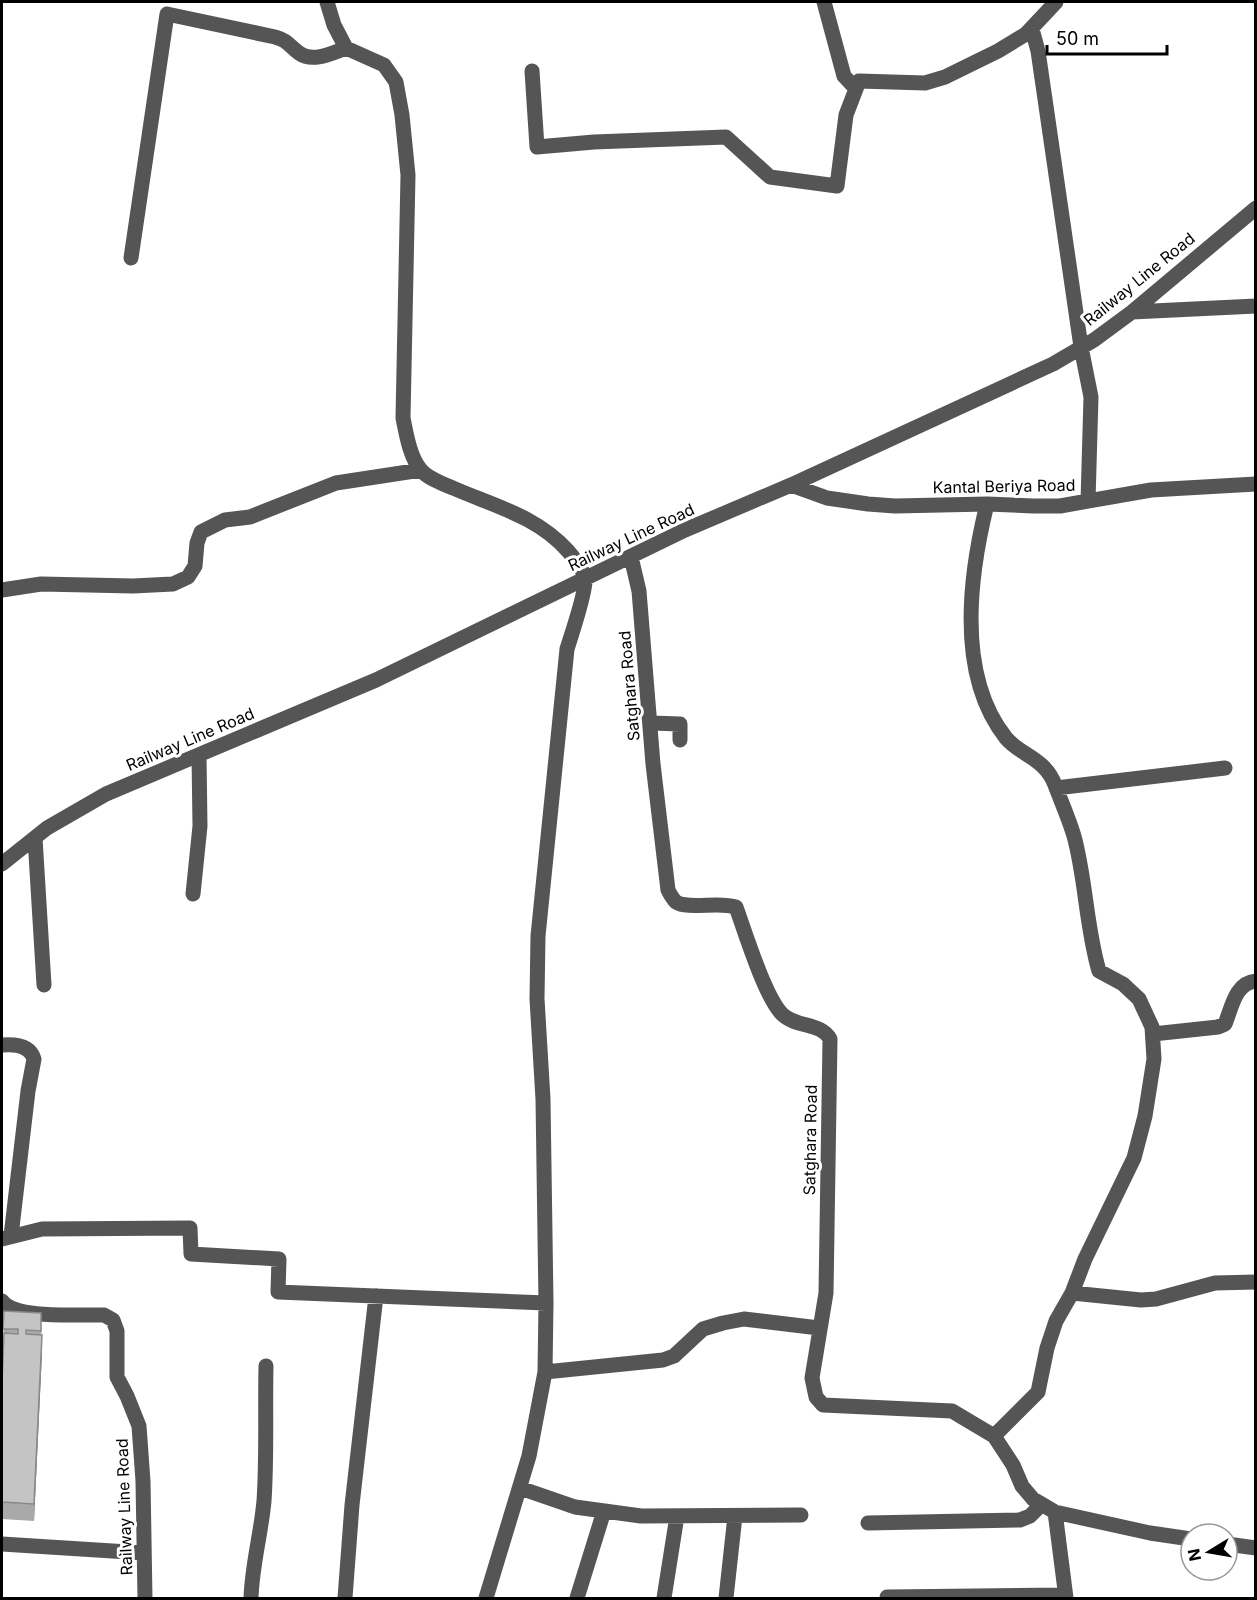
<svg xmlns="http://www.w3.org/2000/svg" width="1257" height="1600" font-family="Inter,sans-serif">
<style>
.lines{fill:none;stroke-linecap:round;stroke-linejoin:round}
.minor{stroke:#555;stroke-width:15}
.wall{fill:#a9a9a9}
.shaded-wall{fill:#898989}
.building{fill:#c4c4c4;stroke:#898989;stroke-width:1.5}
.labels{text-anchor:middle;stroke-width:6;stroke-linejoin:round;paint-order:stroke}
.street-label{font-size:16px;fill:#000;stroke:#fff}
</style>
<rect width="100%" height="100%" fill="#fff"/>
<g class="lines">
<path class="minor" d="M327 2 334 25 346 48 384 65 396 82 402 115 408 175 403 418C406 433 410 458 421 470 427 478 443 484 453 488 494 506 537 516 568 551 574 558 583 569 585 578 587 590 571 636 567 649L538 936 537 999 543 1099 546 1303 545 1372 529 1456 486 1598
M824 2 844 76 856 89
M1032 29 1038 51 1081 347 1091 397 1088 501
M532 71 537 147 594 142 726 137 770 177 837 186 846 115 859 81 925 83 945 77 998 51 1026 34 1056 2
M131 258 167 14 275 37C289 41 289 46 299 53 313 63 332 53 346 48
M1132 312 1256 306
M791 485 827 498 868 504 895 506 987 504 1033 506H1060L1151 490 1256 484
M987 504C969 577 956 675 1006 738 1020 755 1045 758 1055 785 1061 801 1069 819 1074 836 1086 880 1086 927 1099 971L1123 984 1139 999 1152 1027 1154 1059 1145 1116 1134 1158 1085 1259 1072 1293 1056 1321 1047 1348 1038 1392 994 1436
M631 557 639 591 653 764 668 890C670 894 673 899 676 902 688 910 719 901 736 907 745 932 765 997 782 1014 796 1028 821 1022 830 1039L826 1293 812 1378 816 1397 823 1405 952 1411 994 1436 1013 1465 1022 1486 1033 1499 1055 1512 1150 1533 1191 1539
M2 590 41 584 133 586 173 584 188 577 195 566 197 543 201 532 225 520 250 517 336 483 421 470
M651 723 680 724V740
M1056 788 1225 768
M35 838 44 985
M2 864 47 828 106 794 376 680 685 530 791 485 1053 364 1094 340 1132 312 1256 208
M193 894 200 826 199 755
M1153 1034 1218 1027 1225 1024C1232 1007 1235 983 1256 981
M2 1045C14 1044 30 1045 34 1059L28 1091 11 1236
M2 1239 42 1229 190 1228 191 1254 279 1259 278 1292 546 1303
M1072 1293 1141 1300 1156 1299 1215 1283 1256 1282
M2 1301C16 1320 81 1314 104 1315L113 1320 117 1331V1377L127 1396 139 1426 143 1481 145 1598
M545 1372 663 1360 674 1356 703 1329 723 1323 744 1319 819 1328
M520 1488 575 1507 641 1516 801 1515
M1055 1512 1066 1598
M868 1523 1020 1520 1030 1516 1041 1505
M2 1544 144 1553
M1227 1544 1256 1548
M887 1597 1065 1595
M251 1598C252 1565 261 1534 264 1501 267 1457 265 1411 266 1366
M345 1598 352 1505 376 1296
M577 1598 604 1511
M664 1598 677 1516
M726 1598 735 1516"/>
</g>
<path class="wall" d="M4 1311 41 1313 42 1352 34 1521 2 1519V1383Z"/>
<path class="shaded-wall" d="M42 1335V1352L34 1521V1504Z"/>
<path class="building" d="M4 1311 41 1313V1331L26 1330V1334L42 1335 34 1504 2 1502V1383L4 1333 18 1334V1329H3Z"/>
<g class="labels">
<g class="street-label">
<text transform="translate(1139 279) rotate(-39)" y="6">Railway Line Road</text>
<text transform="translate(1004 486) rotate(-1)" y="6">Kantal Beriya Road</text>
<text transform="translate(631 537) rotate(-25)" y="6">Railway Line Road</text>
<text transform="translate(629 686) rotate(-95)" y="6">Satghara Road</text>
<text transform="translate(190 739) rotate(-23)" y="6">Railway Line Road</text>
<text transform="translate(810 1140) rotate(-89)" y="6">Satghara Road</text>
<text transform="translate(124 1507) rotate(-92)" y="6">Railway Line Road</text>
</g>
</g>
<rect width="1257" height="1600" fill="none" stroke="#000000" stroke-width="6"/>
<g transform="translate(1209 1552) rotate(259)"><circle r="28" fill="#ffffff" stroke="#999999" stroke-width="1.5"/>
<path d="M0-4.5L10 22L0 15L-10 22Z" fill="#000000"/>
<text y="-9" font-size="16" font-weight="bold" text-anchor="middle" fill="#000000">N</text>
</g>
<path d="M1047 45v9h120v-9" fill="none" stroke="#000000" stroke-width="3"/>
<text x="1056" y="45" font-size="18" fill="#000000" stroke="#ffffff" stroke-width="4.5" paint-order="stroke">50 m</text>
</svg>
